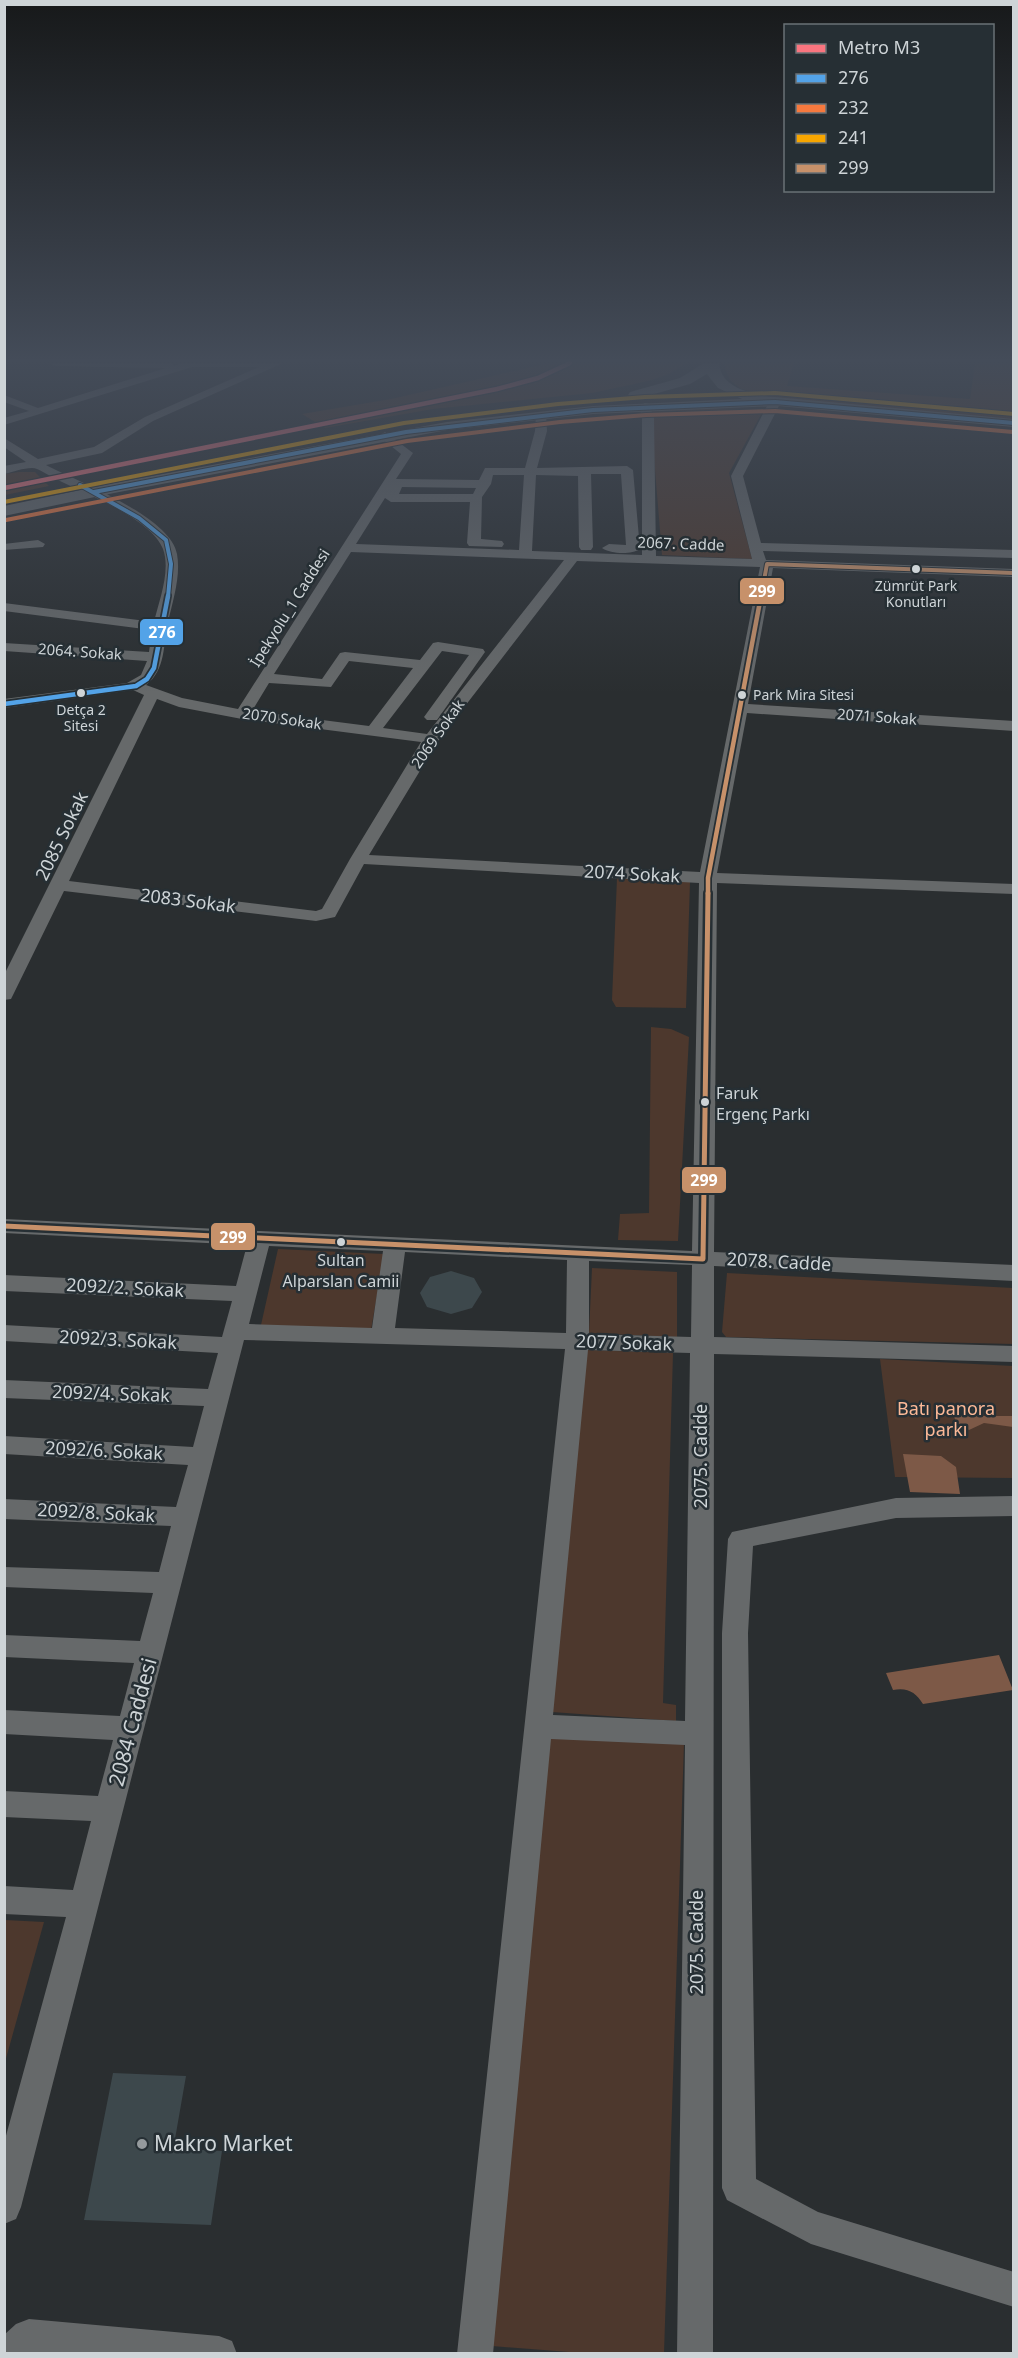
<svg xmlns="http://www.w3.org/2000/svg" width="1018" height="2358" font-family="'Noto Sans',sans-serif">
<style>
.green{fill:#4d382d}
.water{fill:#7d5947}
.building{fill:#3d484c}
.lines{fill:none;stroke-linecap:round;stroke-linejoin:round}
.minor{fill:#66696a;fill-rule:evenodd}
.major{fill:#666a6c;fill-rule:evenodd}
.bus-1-far1-casing{stroke:#262f34;stroke-width:6}
.bus-1-casing{stroke:#262f34;stroke-width:8}
.bus-2-casing{stroke:#262f34;stroke-width:6}
.bus-3-casing{stroke:#262f34;stroke-width:6}
.bus-4-far2-casing{stroke:#262f34;stroke-width:6}
.bus-4-far1-casing{stroke:#262f34;stroke-width:8}
.bus-4-casing{stroke:#262f34;stroke-width:10}
.bus-1-far1{stroke:#53a3e8;stroke-width:4}
.bus-1{stroke:#53a3e8;stroke-width:4.5}
.bus-2{stroke:#f6793e;stroke-width:4}
.bus-3{stroke:#f7a600;stroke-width:4}
.bus-4-far2{stroke:#c7916a;stroke-width:4}
.bus-4-far1{stroke:#c7916a;stroke-width:4.5}
.bus-4{stroke:#c7916a;stroke-width:5}
.metro-1-casing{stroke:#262f34;stroke-width:7}
.metro-1{stroke:#f9757f;stroke-width:4.5}
.bus-dot{fill:#ced4d7;stroke:#262f34;stroke-width:2}
.poi-dot{fill:#959a9d;stroke:#262f34;stroke-width:2}
.labels{text-anchor:middle;stroke-width:5;stroke-linejoin:round;paint-order:stroke}
.far-bus-label{font-size:14px;fill:#ced4d7;stroke:#262f34}
.far-street-label{font-size:15px;fill:#ced4d7;stroke:#262f34}
.bus-label{font-size:16px;fill:#ced4d7;stroke:#262f34;text-anchor:start}
.street-label{font-size:18px;fill:#ced4d7;stroke:#262f34}
.park-label{font-size:18px;fill:#fcb997;stroke:#262f34}
.near-street-label{font-size:21px;fill:#ced4d7;stroke:#262f34}
.near-poi-label{font-size:21px;fill:#ced4d7;stroke:#262f34;text-anchor:start}
.line-badge{stroke:#262f34;stroke-width:2}
.badge-label{font-size:16px;text-anchor:middle;font-weight:bold;fill:#fff}
</style>
<rect width="100%" height="100%" fill="#2a2e30"/>
<path class="green" d="M549 363H687L667 375 648 381 592 393 433 409 325 428 302 414 391 399Z
M725 363H794L787 386 970 399 975 364 962 363H1013V419L786 400 741 389 730 380 725 369Z
M650 408 764 409 729 473 752 559 662 555Z
M19 472H35L49 486 5 495V474Z
M617 878 690 882 686 1008 616 1007 612 1000Z
M651 1027 671 1029 689 1037 678 1241 618 1240 620 1214 649 1213Z
M278 1249 384 1254 371 1330 261 1325Z
M592 1268 677 1272V1337L589 1333Z
M727 1273 1013 1288V1344L726 1337 722 1332Z
M585 1350 673 1353 663 1703 676 1705V1721L552 1712Z
M880 1359 1013 1366V1478L895 1477Z
M548 1736 684 1743 664 2353H582L492 2346Z
M5 1920 44 1922 5 2062 4 1920Z"/>
<path class="water" d="M958 1412 981 1416H1013V1427L984 1423 969 1430 959 1427 954 1417Z
M903 1454 941 1456 956 1467 960 1494 910 1492Z
M999 1655 1013 1690 923 1704C916 1692 907 1687 893 1690L886 1673Z"/>
<path class="building" d="M451 1271 474 1278 482 1292 472 1308 451 1314 427 1307 420 1293 430 1277Z
M113 2073 186 2076 175 2139 186 2140 185 2149 222 2151 211 2225 84 2220Z"/>
<g class="lines">
<path class="minor" d="M50 363H173L174 366 182 363H283L153 421 102 453 46 465C78 482 170 516 177 554 181 576 173 600 168 622 163 645 166 670 146 685L182 698 238 709 401 454 381 438 379 436 385 432 413 453 396 479 479 480 485 468H525L535 431 536 415 542 412 546 413 547 431 537 468 627 466 633 470 640 549C631 555 611 554 602 548L609 544 626 545 621 474H591L593 547 591 550H581L579 547 578 476 536 475 532 551 642 555V418L639 406 645 403 649 404 654 418 656 556 752 559 731 476 769 402 775 399 781 402 743 476 761 543 1014 550V558L763 551 766 560 1014 569V577L773 568 748 704 1014 721V731L747 713 717 873 1014 884V894L717 883 714 1252 1014 1265V1281L714 1266V1337L1014 1346V1362L714 1354 713 2354H677L685 1745 551 1739 493 2354H457L565 1349 244 1340 21 2207 16 2219 4 2224V2143L66 1917 4 1914V1886L73 1890 91 1821 4 1817V1791L98 1796 113 1740 4 1734V1710L120 1716 134 1663 4 1657V1635L140 1641 153 1593 4 1587V1567L159 1572 171 1526 4 1519V1499L176 1507 188 1465 4 1454V1436L193 1447 204 1406 4 1398V1380L208 1389 218 1353 4 1341V1325L222 1337 232 1301 4 1291V1275L236 1286 247 1245 4 1233V1219L692 1251 699 883 364 864 335 917 316 921 64 891 13 995 11 999 4 1000V975L144 695 133 690 4 708V699L127 683 141 675 147 661 4 651V643L149 652 152 630 4 611V603L154 622C159 601 171 571 163 549 152 519 84 493 56 479 49 476 39 468 32 468 23 468 13 472 4 474V466L26 462 4 447V438L38 459 94 447 145 417 259 367H192L4 425V418L29 411 4 402V395L38 408 166 368 55 366ZM493 475H524L519 550 356 544 385 498 391 502H470L467 543 469 546 502 547 504 544 502 541 481 539 482 497 491 484ZM402 487 476 488 473 494H399ZM351 552 564 560 427 734 383 728 442 651 469 655 424 717 427 720H437L485 652 483 649 438 642 433 643 420 660 345 652 340 653 322 679 274 674ZM577 561 760 567 700 872 369 855 438 741ZM349 661 413 668 369 726 252 711 269 683 331 687ZM157 699 179 707 242 719 421 742 350 859 322 909 316 911 69 881ZM269 1246 383 1251 372 1328 249 1324ZM405 1252 567 1260 566 1333 395 1328ZM589 1261 692 1265 691 1337 589 1334ZM588 1350 690 1353 685 1721 553 1715Z
M38 540 45 544 43 547 4 550V544Z
M1014 1496V1516L896 1518 753 1546 748 1633 756 2179 818 2212 1014 2272V2307L811 2244 727 2200 722 2188V1633L728 1539 732 1532 896 1498Z
M29 2319 219 2336 232 2341 237 2354H4V2335L16 2324Z"/>
<path class="major" d="M704 363H719C721 386 744 391 764 396L1014 419V427L778 406 593 414 447 430 114 493 4 516V506L114 483 447 422 593 406 742 399 718 388 707 374 690 384 640 398 635 399 628 395 630 392 680 378Z"/>
<g class="bus-1-far1-casing">
<path id="bus-1-far1" d="M80 485 139 518 166 540 171 564 168 597
M94 492 406 432 593 410 775 402 1014 423"/>
</g>
<g class="bus-1-casing">
<path id="bus-1" d="M4 704 136 686 147 679 154 668 168 596"/>
</g>
<g class="bus-2-casing">
<path id="bus-2" d="M6 520 407 441 560 422 646 415 775 411 1013 432"/>
</g>
<g class="bus-3-casing">
<path id="bus-3" d="M4 502 404 423 558 404 645 397 775 393 1014 414"/>
</g>
<g class="bus-4-far2-casing">
<path id="bus-4-far2" d="M761 597 767 564 1014 573"/>
</g>
<g class="bus-4-far1-casing">
<path id="bus-4-far1" d="M708 894V878L761 596"/>
</g>
<g class="bus-4-casing">
<path id="bus-4" d="M4 1226 703 1259 708 893"/>
</g>
<use href="#bus-1-far1" class="bus-1-far1"/>
<use href="#bus-1" class="bus-1"/>
<use href="#bus-2" class="bus-2"/>
<use href="#bus-3" class="bus-3"/>
<use href="#bus-4-far2" class="bus-4-far2"/>
<use href="#bus-4-far1" class="bus-4-far1"/>
<use href="#bus-4" class="bus-4"/>
<g class="metro-1-casing">
<path id="metro-1" d="M4 488 497 389 538 378 570 363"/>
</g>
<use href="#metro-1" class="metro-1"/>
</g>
<linearGradient id="sky" x2="0" y2="1"><stop stop-color="#17191a"/><stop offset="0.52" stop-color="#444c59"/><stop offset="1" stop-color="#444c59" stop-opacity="0"/></linearGradient>
<rect width="1018" height="693" fill="url(#sky)"/>
<g class="bus-dot">
<circle cx="916" cy="569" r="5"/>
<circle cx="81" cy="693" r="5"/>
<circle cx="742" cy="695" r="5"/>
<circle cx="705" cy="1102" r="5"/>
<circle cx="341" cy="1242" r="5"/>
</g>
<circle class="poi-dot" cx="142" cy="2144" r="6"/>
<g class="labels">
<g class="far-bus-label">
<text x="916" y="591">Zümrüt Park<tspan x="916" dy="16">Konutları</tspan></text>
<text x="753" y="700" text-anchor="start">Park Mira Sitesi</text>
<text x="81" y="715">Detça 2<tspan x="81" dy="16">Sitesi</tspan></text>
</g>
<g class="far-street-label">
<text transform="translate(681 544) rotate(2)" y="5">2067. Cadde</text>
<text transform="translate(290 608) rotate(-58)" y="5">İpekyolu_1 Caddesi</text>
<text transform="translate(80 652) rotate(4)" y="5">2064. Sokak</text>
<text transform="translate(877 717) rotate(4)" y="5">2071 Sokak</text>
<text transform="translate(282 719) rotate(8)" y="5">2070 Sokak</text>
<text transform="translate(438 734) rotate(-55)" y="5">2069 Sokak</text>
</g>
<g class="bus-label">
<text x="716" y="1099">Faruk<tspan x="716" dy="21">Ergenç Parkı</tspan></text>
<text x="341" y="1266" text-anchor="middle">Sultan<tspan x="341" dy="21">Alparslan Camii</tspan></text>
</g>
<g class="street-label">
<text transform="translate(62 836) rotate(-64)" y="6">2085 Sokak</text>
<text transform="translate(632 874) rotate(3)" y="6">2074 Sokak</text>
<text transform="translate(188 901) rotate(7)" y="6">2083 Sokak</text>
<text transform="translate(779 1262) rotate(3)" y="6">2078. Cadde</text>
<text transform="translate(125 1288) rotate(3)" y="6">2092/2. Sokak</text>
<text transform="translate(118 1340) rotate(3)" y="6">2092/3. Sokak</text>
<text transform="translate(624 1343) rotate(2)" y="6">2077 Sokak</text>
<text transform="translate(111 1394) rotate(2)" y="6">2092/4. Sokak</text>
<text transform="translate(104 1451) rotate(3)" y="6">2092/6. Sokak</text>
<text transform="translate(701 1456) rotate(-90)" y="6">2075. Cadde</text>
<text transform="translate(96 1513) rotate(3)" y="6">2092/8. Sokak</text>
<text transform="translate(697 1942) rotate(-90)" y="6">2075. Cadde</text>
</g>
<g class="park-label">
<text x="946" y="1415">Batı panora<tspan x="946" dy="21">parkı</tspan></text>
</g>
<g class="near-street-label">
<text transform="translate(133 1722) rotate(-75)" y="7">2084 Caddesi</text>
</g>
<g class="near-poi-label">
<text x="154" y="2151">Makro Market</text>
</g>
</g>
<g class="line-badge">
<rect x="739" y="577" width="46" height="28" rx="6" fill="#c7916a"/>
<rect x="139" y="618" width="45" height="28" rx="6" fill="#53a3e8"/>
<rect x="681" y="1166" width="46" height="28" rx="6" fill="#c7916a"/>
<rect x="210" y="1222" width="46" height="29" rx="6" fill="#c7916a"/>
</g>
<g class="badge-label">
<text x="762" y="597">299</text>
<text x="162" y="638">276</text>
<text x="704" y="1186">299</text>
<text x="233" y="1243">299</text>
</g>
<rect width="1018" height="2358" fill="none" stroke="#ced4d7" stroke-width="12"/>
<rect x="784" y="24" width="210" height="168" fill="#262f34" stroke="#697175" stroke-width="1.5"/>
<rect x="796" y="44" width="30" height="9" fill="#f9757f" stroke="#697175" stroke-width="1.5"/>
<text x="838" y="54" font-size="18" fill="#ced4d7">Metro M3</text>
<rect x="796" y="74" width="30" height="9" fill="#53a3e8" stroke="#697175" stroke-width="1.5"/>
<text x="838" y="84" font-size="18" fill="#ced4d7">276</text>
<rect x="796" y="104" width="30" height="9" fill="#f6793e" stroke="#697175" stroke-width="1.5"/>
<text x="838" y="114" font-size="18" fill="#ced4d7">232</text>
<rect x="796" y="134" width="30" height="9" fill="#f7a600" stroke="#697175" stroke-width="1.5"/>
<text x="838" y="144" font-size="18" fill="#ced4d7">241</text>
<rect x="796" y="164" width="30" height="9" fill="#c7916a" stroke="#697175" stroke-width="1.5"/>
<text x="838" y="174" font-size="18" fill="#ced4d7">299</text>
</svg>
